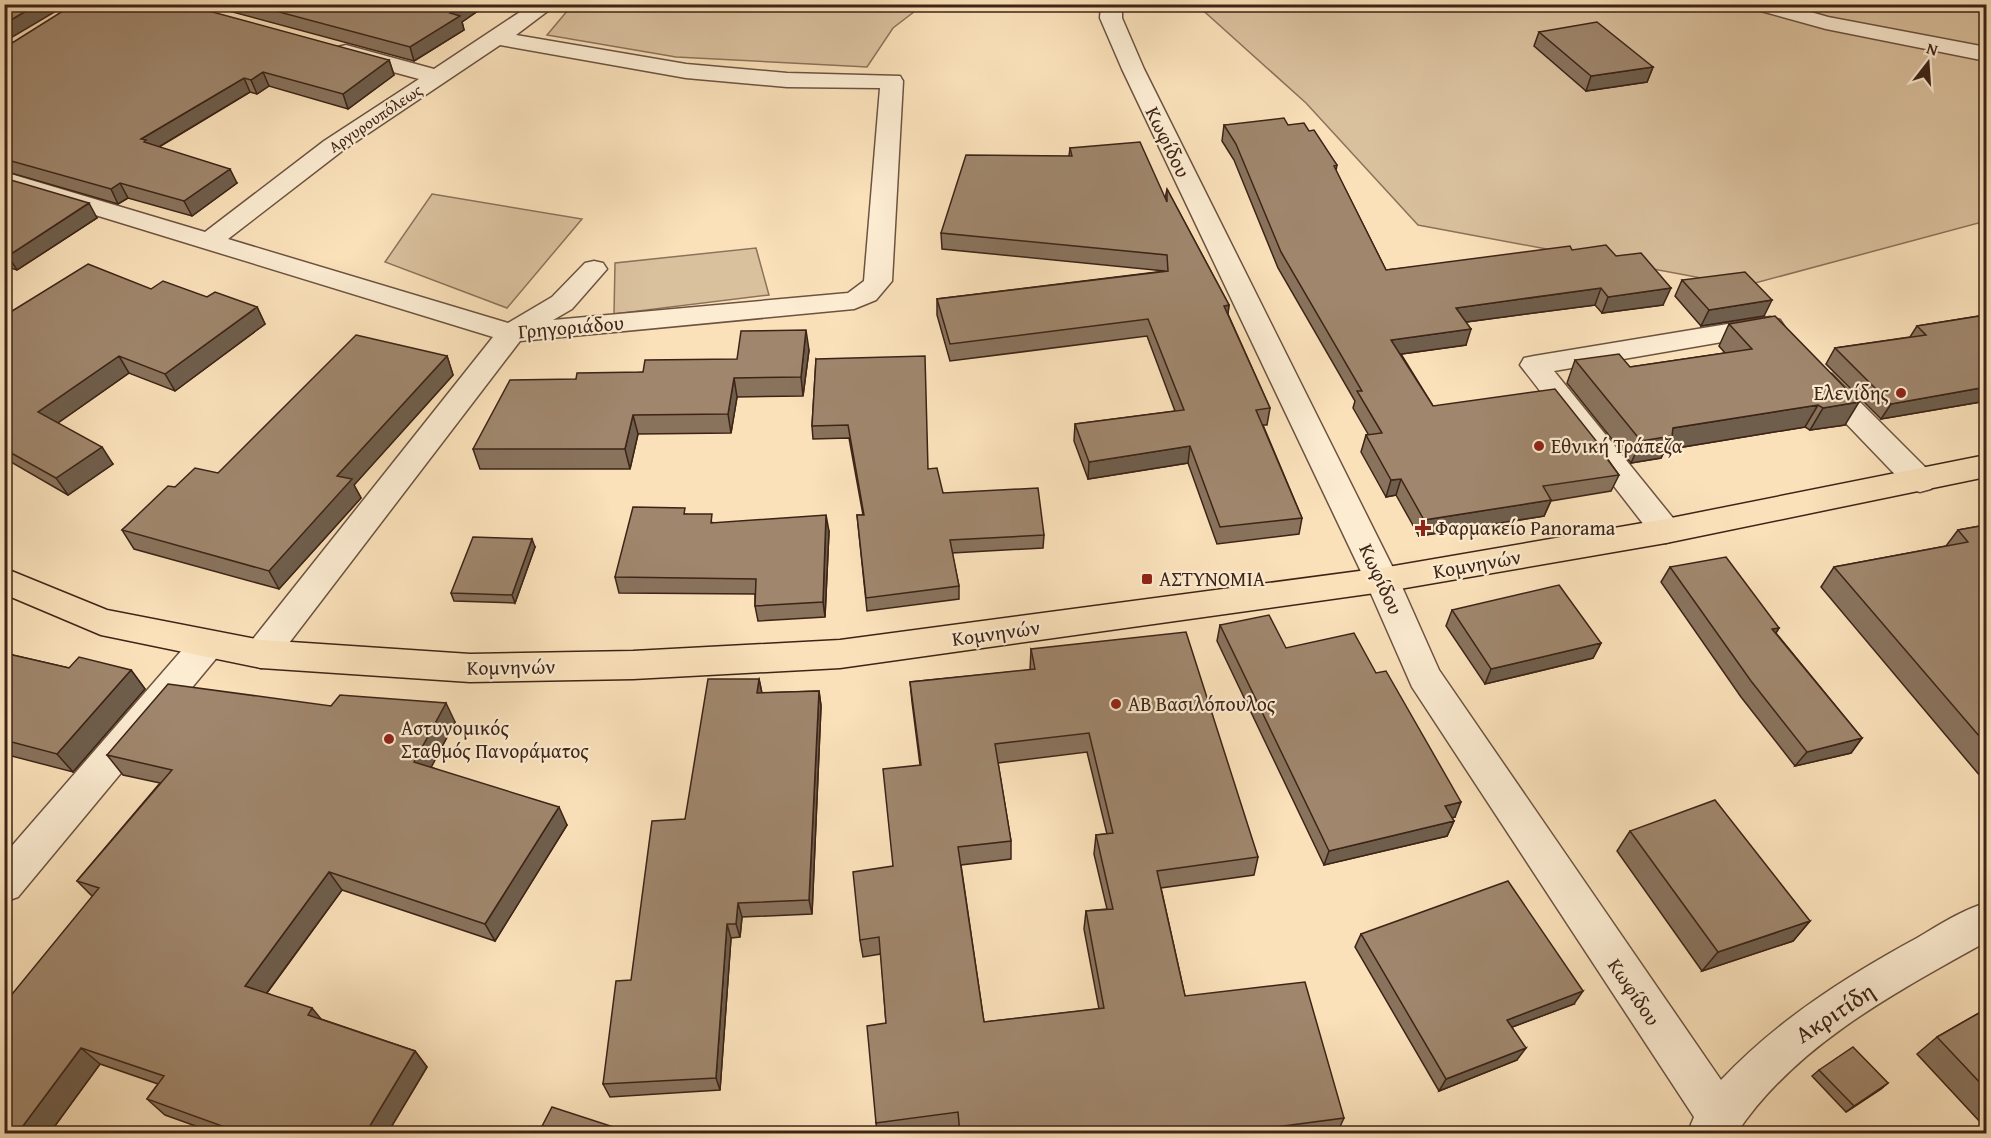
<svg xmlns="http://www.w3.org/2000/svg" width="1991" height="1138" font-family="'Gentium Book Plus',serif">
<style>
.green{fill:#dac19e;stroke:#8c725a;stroke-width:1.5}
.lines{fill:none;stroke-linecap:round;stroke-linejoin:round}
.minor-casing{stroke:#6c5340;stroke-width:3}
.major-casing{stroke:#3d2417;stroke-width:3}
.minor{fill:#fcecd2;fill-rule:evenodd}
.major{fill:#fae1ba;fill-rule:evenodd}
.wall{fill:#89735d;stroke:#3d2417;stroke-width:1.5;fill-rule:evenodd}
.shaded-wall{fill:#6f5e4c;stroke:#3d2417;stroke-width:1.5}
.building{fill:#9f866c;stroke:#3d2417;stroke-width:1.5;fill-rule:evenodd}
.poi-dot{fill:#8f2418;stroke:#fcecd2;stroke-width:2}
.labels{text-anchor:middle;stroke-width:4.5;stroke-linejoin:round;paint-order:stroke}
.far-street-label{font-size:16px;fill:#3d2417;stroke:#fcecd2}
.street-label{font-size:20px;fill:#3d2417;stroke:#fcecd2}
.poi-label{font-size:20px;fill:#3d2417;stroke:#fcecd2;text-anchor:start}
.near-street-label{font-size:24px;fill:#3d2417;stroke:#fcecd2}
</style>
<rect width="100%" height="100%" fill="#fae1ba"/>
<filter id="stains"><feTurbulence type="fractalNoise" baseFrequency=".00333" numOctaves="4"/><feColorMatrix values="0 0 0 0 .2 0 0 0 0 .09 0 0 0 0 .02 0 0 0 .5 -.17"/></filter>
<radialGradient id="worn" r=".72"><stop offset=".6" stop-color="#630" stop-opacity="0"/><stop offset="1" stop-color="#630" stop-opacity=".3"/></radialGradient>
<path class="green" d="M573 4H923V5L893 28 867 67 676 57 547 35Z
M1197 5H1986V221L1744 286 1418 225 1306 103Z
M432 194 582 219 507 308 385 262Z
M756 248 769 295 614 314 615 263Z"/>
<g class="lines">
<g class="minor-casing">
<path id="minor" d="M532 4H557L516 35 686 64 787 73 900 76 903 81 892 281 876 300 854 309 520 341 273 664 261 668 249 664 244 654 249 644 493 337 4 187V172L205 232 324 141 419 79 338 57 335 52 338 47 346 45 434 69ZM500 45 686 78 787 87 880 88 864 281 848 293 553 320 572 309 607 269 603 263 594 261 585 263 552 297 508 323 228 239 342 151Z
M1101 4H1122V18L1144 69 1399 580 1439 670 1721 1080C1778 1020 1845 977 1917 938 1939 925 1962 910 1986 903V942C1896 992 1795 1045 1736 1134H1687L1694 1117 1412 687 1365 580 1122 69 1100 18Z
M1747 4H1783L1828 17 1986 47V61L1826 29 1750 8Z
M1770 317 1780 320 1784 326 1780 332 1554 371 1677 523 1682 531 1677 539 1666 543 1655 539 1520 365 1524 358 1534 356Z
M1822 372 1832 374 1931 473 1936 481 1931 489 1920 492 1909 489 1812 388 1807 381 1812 374Z
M207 632 219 635 224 645 219 655 18 897 4 902V855L195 635Z"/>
</g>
<g class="major-casing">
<path id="major" d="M1986 455V477L1666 543 1382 592 840 668 633 679 470 682 261 668 101 635 4 594V568L107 610 261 640 470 654 633 651 840 640 1382 568 1666 519Z"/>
</g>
<use href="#minor" class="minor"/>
<use href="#major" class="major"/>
</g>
<path class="wall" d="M203 4H482V8L462 22 464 30 414 61Z
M1539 32 1653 67 1647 82 1586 91 1534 46Z
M4 48 389 60 394 75 348 109 269 86 257 94 250 92 159 147 237 183 192 216 128 198 118 204 4 171Z
M1224 125H1288L1309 131 1337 165 1336 171 1386 270 1572 250 1616 256 1663 305 1602 313 1595 305 1466 322V345L1401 354 1433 406 1604 454 1619 475 1611 491 1551 501 1544 516 1419 536 1396 495 1386 497 1361 452 1366 435 1368 434 1353 408 1355 401 1278 268 1234 160 1222 141Z
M1070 148 1165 199 1167 189 1229 305 1228 314 1270 408 1267 425H1263L1302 518 1299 534 1217 544 1188 463 1088 479 1074 441 1075 424 1175 411 1147 336 950 361 937 315V299L1165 271 942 249 941 233 1069 156Z
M4 178 97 218 17 270 4 266Z
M1682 280 1764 316 1701 326 1675 296Z
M207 297 257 307 265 324 175 391 129 373 58 423 113 464 68 495 6 459 4 460V316Z
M1986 315V401L1881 419 1826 364 1835 348 1910 337 1917 326Z
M1729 324 1845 425 1810 430 1805 427 1665 450 1661 458 1631 463 1567 383 1575 360 1630 367 1725 353 1719 346Z
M809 350 803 396 737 397 731 433 638 434 630 469H480L473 449 576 379 643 372Z
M447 356 453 375 354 485 361 498 279 589 134 549 122 530 175 487 218 473Z
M816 359 928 469 943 493 1044 535 1043 548 952 553 959 586V599L867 611 857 515H863L849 438 813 439 812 426Z
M686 514 714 523 829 531 825 617 758 621 755 606V594L619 593 615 577Z
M1986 525V783L1821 587 1834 567 1946 546 1958 530Z
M535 547 515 603 454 601 451 593Z
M1670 567 1779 628 1776 633 1862 738 1851 753 1795 766 1741 697 1661 582Z
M1452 610 1601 643 1593 658 1485 684 1446 626Z
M1220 625 1286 648 1455 817 1452 818 1454 821 1447 836 1324 865 1217 641Z
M1031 649 1258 857 1254 875 1161 888 1185 996 1344 1118 1337 1133 959 1134V1127L912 1134H877L876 1123 886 1023 881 954 863 957 860 940 893 866 920 765 912 702 910 682 1030 670ZM1087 752 1107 834 1096 835 1094 854 1107 909 1086 911 1084 929 1099 1009 984 1022 961 865 1011 859V841L998 763Z
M4 653 69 668 131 670 145 689 73 772 8 755 4 759Z
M759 679 762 693 819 691 821 706 812 914 742 917 740 937 731 938 720 1090 610 1097 603 1084 685 819Z
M331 706 455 722 431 767 567 825 495 941 342 890 267 993 321 1019 415 1051 427 1067 387 1134H218L165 1115 147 1099 158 1084 100 1064 49 1134 92 896 77 881 160 783 123 775 107 755Z
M1630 831 1810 921 1793 941 1702 971 1617 851Z
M1361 934 1574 1004 1512 1027 1517 1060 1439 1091 1355 947Z
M1986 1009V1121L1982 1124 1917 1054 1937 1037Z
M1819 1070 1888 1083 1881 1089 1846 1112 1812 1076Z"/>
<path class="shaded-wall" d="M38 4H68L4 42V24Z
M463 4H482V8L462 22 464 30 414 61 410 47 450 13Z
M389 60 394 75 348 109 343 94Z
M1653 67 1647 82 1586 91 1591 76Z
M263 72 269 86 257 94 251 80Z
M244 78 250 92 152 151 141 139Z
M230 169 237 183 192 216 184 201Z
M120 183 128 198 118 204 111 189Z
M89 203 97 218 17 270 8 256Z
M1601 288 1595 305 1451 324 1456 308Z
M1671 288 1663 305 1602 313 1608 297Z
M1772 300 1764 316 1701 326 1709 310Z
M1229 305 1227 322 1224 306Z
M257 307 265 324 175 391 165 374Z
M1471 329 1466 345 1387 356 1391 340Z
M806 330 809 350 803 396 801 377Z
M119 356 129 373 49 429 38 412Z
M447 356 453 375 354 485 361 498 279 589 269 571 337 476Z
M734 378 737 397 731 433 728 414Z
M1986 387V401L1881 419 1891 404Z
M1859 402 1845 425 1810 430 1823 408Z
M1818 405 1805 427 1665 450 1661 458 1631 463 1641 441 1673 428Z
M633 415 638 434 630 469 625 449Z
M1190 446 1188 463 1088 479 1089 462Z
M102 447 113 464 68 495 56 478Z
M1401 479 1396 495 1386 497 1391 480Z
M1551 500 1544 516 1419 536 1424 520Z
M826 515 829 531 825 617 823 602Z
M532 539 535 547 515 603 512 595Z
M1779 628 1769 643 1772 629Z
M1601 643 1593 658 1485 684 1491 669Z
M131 670 145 689 73 772 57 754Z
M759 679 762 694 757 693Z
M819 691 821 706 812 914 809 900Z
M446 703 455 722 424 781 414 762Z
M1862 738 1851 753 1795 766 1807 752Z
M4 751 8 755 4 759Z
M1461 802 1455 817 1439 820 1445 806Z
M559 807 567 825 495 941 485 924Z
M1454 821 1447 836 1324 865 1329 851Z
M329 872 342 890 260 1002 245 986Z
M738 903 742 917 740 937 736 924Z
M1810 921 1793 941 1702 971 1718 952Z
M727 924 731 938 720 1090 716 1078Z
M1583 991 1574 1004 1499 1032 1507 1020Z
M312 1008 326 1025 308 1015Z
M81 1048 100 1064 49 1134H17Z
M1526 1048 1517 1060 1439 1091 1446 1079Z
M415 1051 427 1067 387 1134H365Z
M1888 1083 1881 1089 1846 1112 1854 1106Z"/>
<path class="building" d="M4 4H38L4 24Z
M74 4H183L389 60 343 94 263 72 251 80 244 78 141 139 146 140 144 142 230 169 184 201 120 183 111 189 4 159V48Z
M249 4H463L450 13 460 16 410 47Z
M1597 22 1653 67 1591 76 1539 32Z
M1284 118 1288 125 1304 123 1309 131 1314 130 1337 165 1334 166 1386 270 1570 246 1572 250 1606 245 1616 256 1641 253 1671 288 1608 297 1601 288 1456 308 1471 329 1391 340 1433 406 1555 389 1605 452H1602L1619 475 1543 486 1551 500 1424 520 1401 479 1391 480 1366 435 1382 433 1357 391H1362L1281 252 1236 144 1224 125Z
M1140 142 1167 202V189L1229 305 1224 306 1270 408 1256 410 1302 518 1220 527 1190 446 1089 462 1075 424 1184 410 1148 319 950 344 937 299 1168 271 1167 255 941 233 966 155 1072 156 1070 148Z
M4 178 89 203 8 256 4 254Z
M88 264 151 289 163 281 207 297 215 292 257 307 165 374 119 356 38 412 102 447 56 478 4 449V316Z
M1745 272 1772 300 1709 310 1682 280Z
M1986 315V387L1891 404 1835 348 1926 335 1917 326Z
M1775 316 1859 402 1823 408 1818 405 1673 428 1672 436 1641 441 1575 360 1619 354 1630 367 1752 349 1729 324Z
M806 330 801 377 734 378 728 414 633 415 625 449H473L510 380 576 379 577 373 643 372 645 360 737 359 741 331Z
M356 335 447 356 337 476 352 479 269 571 122 530 168 486 175 487 195 468 218 473Z
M925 356 928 469 937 468 943 493 1038 488 1044 535 950 540 959 586 866 598 857 515H864L848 425 812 426 816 359Z
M633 507 685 508 684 514H712L711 523 826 515 823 602 755 606 756 579 615 577Z
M1986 525V744L1834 567 1968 542 1958 530Z
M473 537 532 539 512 595 451 593Z
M1726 557 1779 628 1772 629 1862 738 1807 752 1751 681 1670 567Z
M1559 585 1601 643 1491 669 1452 610Z
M1269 615 1286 648 1354 633 1376 673 1386 671 1461 802 1445 806 1454 821 1329 851 1220 625Z
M1186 632 1258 857 1157 871 1185 996 1305 982 1344 1118 1223 1134H960L958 1112 876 1123 867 1026 886 1023 879 937 860 940 853 872 893 866 883 769 921 765 910 682 1035 669 1031 649ZM1089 733 1113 833 1096 835 1113 909 1086 911 1104 1008 984 1022 958 847 1011 841 995 744Z
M4 653 69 668 79 657 131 670 57 754 4 740Z
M708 679H759L757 693 819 691 809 900 738 903 736 924H727L716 1078 603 1084 616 981 631 980 652 821 685 819Z
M168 684 331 706 340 695 446 703 414 762 559 807 485 924 329 872 245 986 312 1008 308 1015 415 1051 365 1134H244L147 1099 164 1076 81 1048 17 1134H4V1004L99 888 77 881 172 770 107 755Z
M1715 800 1810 921 1718 952 1630 831Z
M1508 881 1583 991 1507 1020 1526 1048 1446 1079 1361 934Z
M1986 1009V1089L1937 1037Z
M1853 1047 1888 1083 1854 1106 1819 1070Z
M552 1107 635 1134H538Z
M1873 1127 1880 1134H1867Z"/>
<g class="poi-dot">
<circle cx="1901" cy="393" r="6"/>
<circle cx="1539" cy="446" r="6"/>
<path d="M1420 519h6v6h6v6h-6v6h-6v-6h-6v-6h6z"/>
<rect x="1141" y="573" width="12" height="12" rx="3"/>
<circle cx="1116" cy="704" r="6"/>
<circle cx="389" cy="739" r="6"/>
</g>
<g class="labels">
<g class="far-street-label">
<text transform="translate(375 118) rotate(-34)" y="6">Αργυρουπόλεως</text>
</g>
<g class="street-label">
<text transform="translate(1168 142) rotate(64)" y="7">Κωφίδου</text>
<text transform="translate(571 327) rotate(-5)" y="7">Γρηγοριάδου</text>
<text transform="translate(1477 564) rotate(-10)" y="7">Κομνηνών</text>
<text transform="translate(1381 579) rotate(65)" y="7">Κωφίδου</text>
<text transform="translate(996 633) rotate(-8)" y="7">Κομνηνών</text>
<text transform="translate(511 667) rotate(-1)" y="7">Κομνηνών</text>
<text transform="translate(1634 992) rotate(56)" y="7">Κωφίδου</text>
</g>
<g class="poi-label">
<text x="1889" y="400" text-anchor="end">Ελενίδης</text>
<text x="1551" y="453">Εθνική Τράπεζα</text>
<text x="1435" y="535">Φαρμακείο Panorama</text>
<text x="1159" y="586">ΑΣΤΥΝΟΜΙΑ</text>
<text x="1128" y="711">ΑΒ Βασιλόπουλος</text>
<text x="401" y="735">Αστυνομικός<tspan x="401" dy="23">Σταθμός Πανοράματος</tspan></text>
</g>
<g class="near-street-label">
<text transform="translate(1835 1013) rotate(-33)" y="8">Ακριτίδη</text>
</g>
</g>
<rect width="1991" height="1138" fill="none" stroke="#fae1ba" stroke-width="24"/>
<rect x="6" y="6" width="1979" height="1126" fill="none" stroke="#3d2417" stroke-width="3"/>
<rect x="12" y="12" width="1967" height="1114" fill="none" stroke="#3d2417" stroke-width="1.5"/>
<g transform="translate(1928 63) rotate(17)" stroke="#fcecd2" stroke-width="4.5" paint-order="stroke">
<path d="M0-4.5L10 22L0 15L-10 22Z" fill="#3d2417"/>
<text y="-9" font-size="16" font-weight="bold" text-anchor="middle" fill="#3d2417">N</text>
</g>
<rect width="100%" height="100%" filter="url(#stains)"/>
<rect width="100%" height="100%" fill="url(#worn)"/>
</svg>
